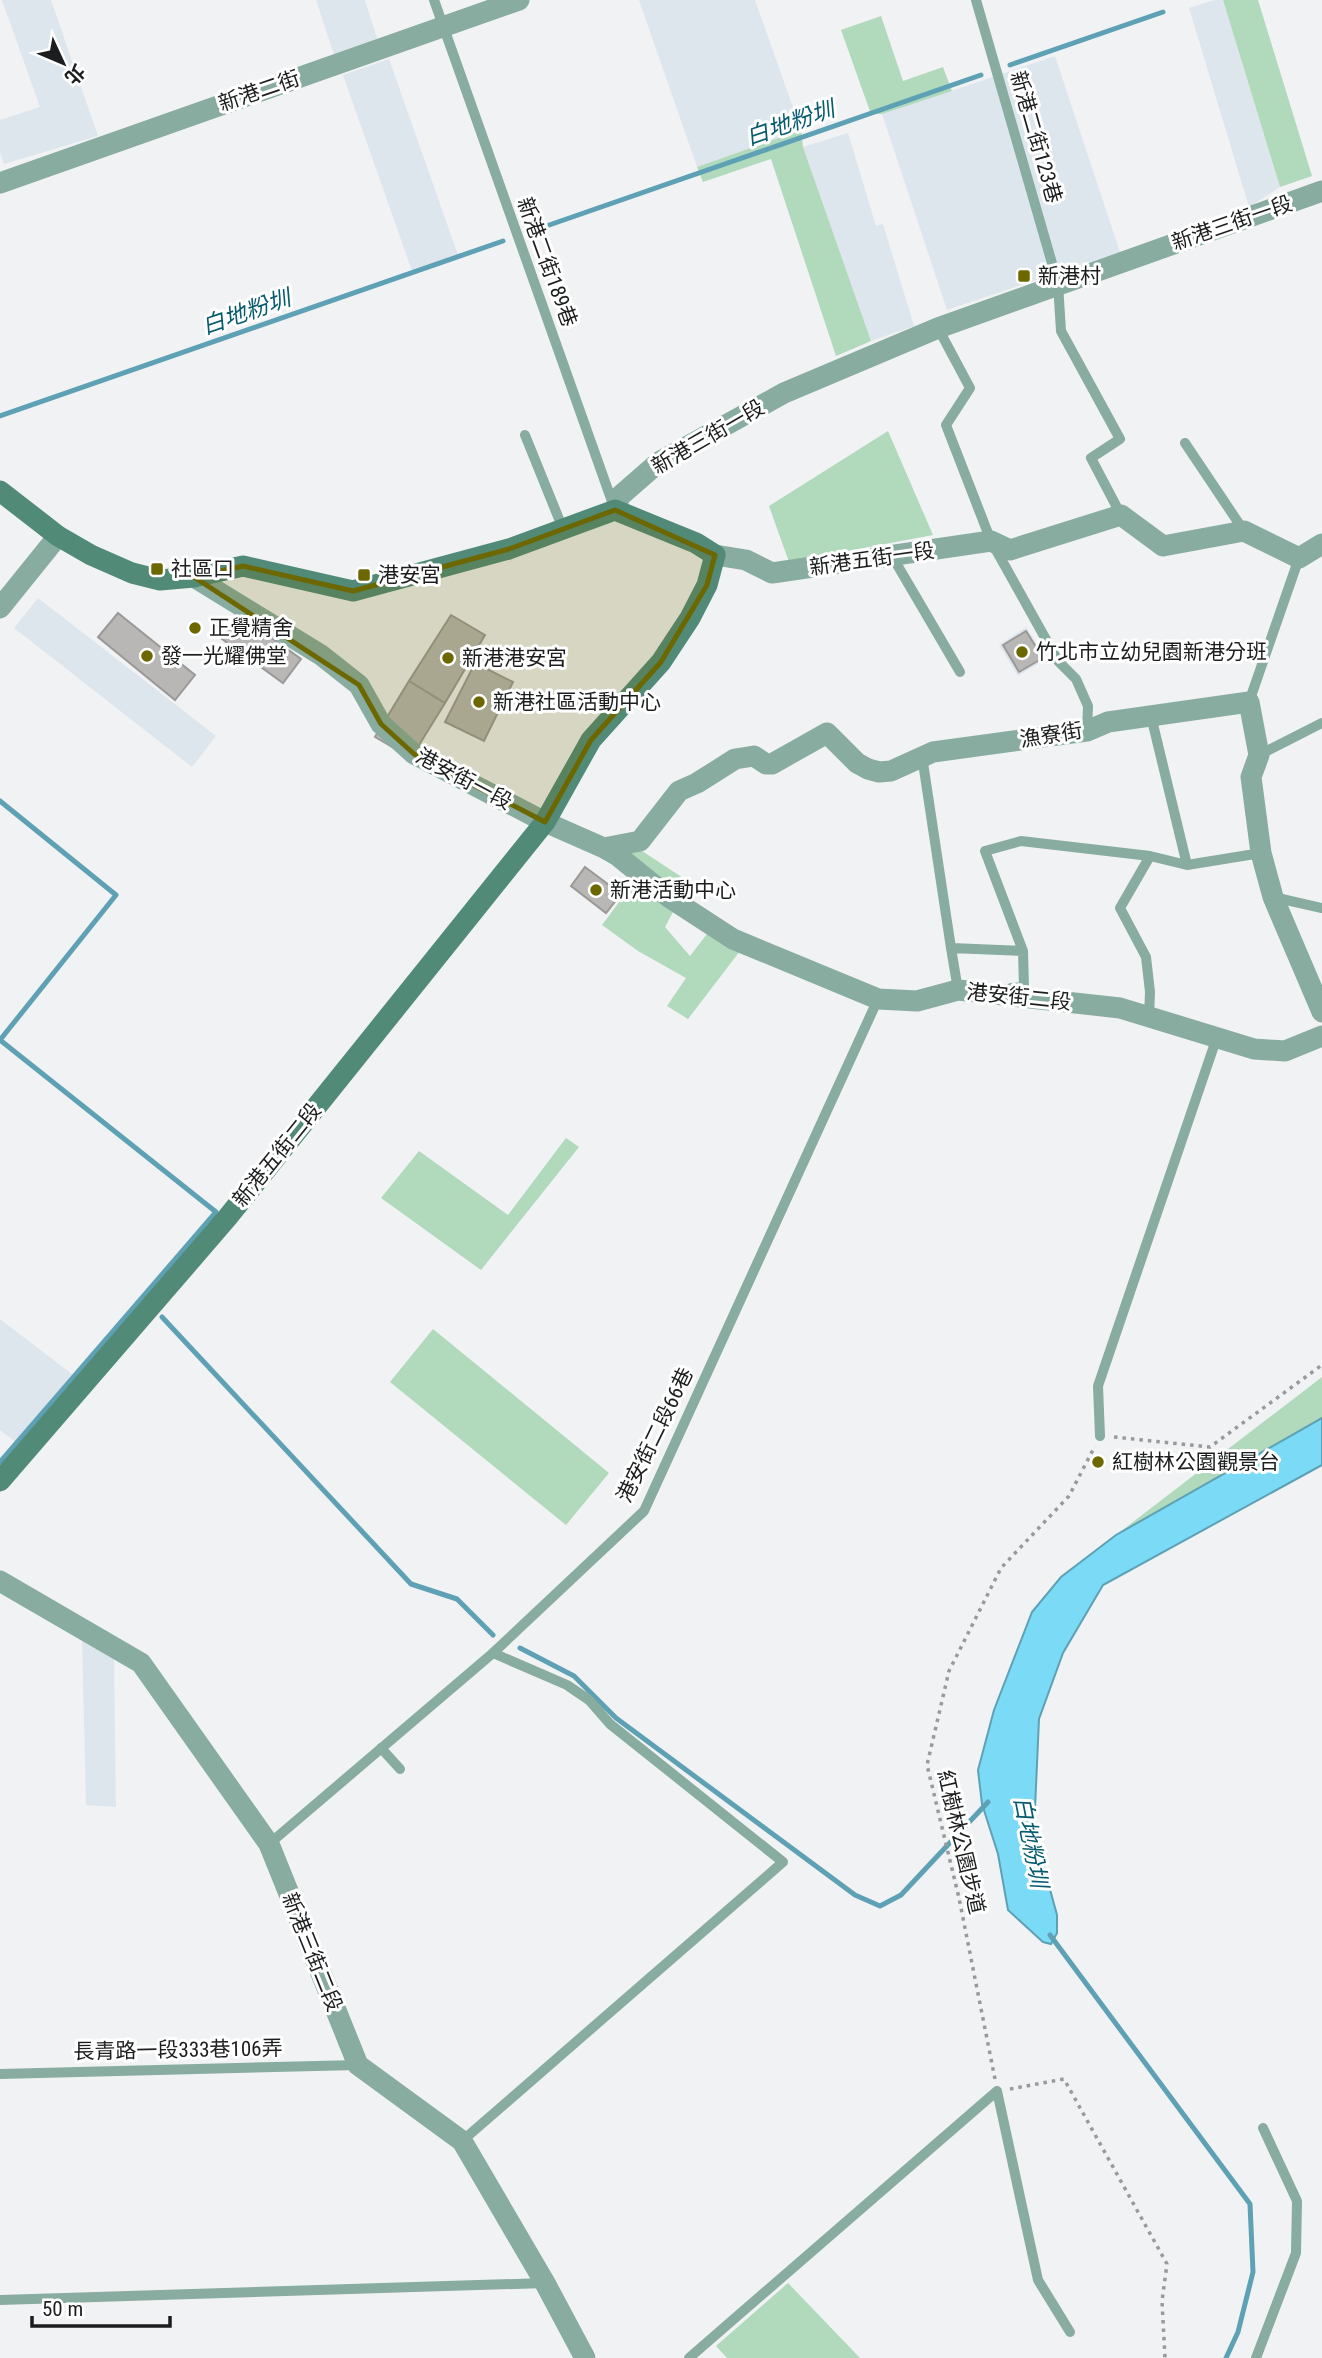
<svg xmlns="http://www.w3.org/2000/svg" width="1322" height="2358" font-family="'Roboto Condensed','Noto Sans TC',sans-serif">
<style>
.built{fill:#dee6ed}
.green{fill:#b1d9bb}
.water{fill:#7bdaf6;stroke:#5ea1b5;stroke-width:2}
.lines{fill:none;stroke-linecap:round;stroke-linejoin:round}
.stream{stroke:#5ea1b5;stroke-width:5}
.building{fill:#b9b7b6;stroke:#9b9898;stroke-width:2}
.path{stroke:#98999a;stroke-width:3.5;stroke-dasharray:3.5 5;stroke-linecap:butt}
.lane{stroke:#88ac9f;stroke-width:10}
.street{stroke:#88ac9f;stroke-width:21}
.secondary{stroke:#528a78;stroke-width:21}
.marked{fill:#6d6700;fill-opacity:0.2;stroke:#6d6700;stroke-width:5;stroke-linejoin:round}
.poi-dot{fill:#6d6700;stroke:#fff;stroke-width:2.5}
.labels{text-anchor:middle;stroke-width:6;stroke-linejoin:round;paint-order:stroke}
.street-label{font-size:21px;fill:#1c1d1e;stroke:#fff}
.poi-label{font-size:21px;fill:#1c1d1e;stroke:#fff;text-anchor:start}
.water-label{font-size:23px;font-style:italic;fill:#075b6e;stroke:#fff}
</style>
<rect width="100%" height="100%" fill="#f1f2f4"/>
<path class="built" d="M2 0H51L98 136 4 164 0 153V120L40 107Z
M316 0H365L379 44 335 58Z
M639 0H755L801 130 697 167Z
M1215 0H1223L1280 187 1249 207 1189 8Z
M1055 56 1120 252 947 310 882 114Z
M389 59 458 255 412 271 343 75Z
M848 133 876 226 883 224 914 326 871 341 803 147Z
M38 598 216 736 192 767 14 628Z
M1026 627 1046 659 1018 676 999 645Z
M0 1319 77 1378 18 1444 0 1430Z
M82 1639 114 1656 116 1807 86 1805Z"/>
<path class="green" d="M1223 0H1258L1312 176 1280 187Z
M881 16 903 81 943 67 952 91 882 114H871L841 30Z
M801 130 803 147 871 341 836 356 771 159 703 182 697 167Z
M888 431 933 535 789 562 769 506Z
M621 837 689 882 665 927 690 956 707 934 740 951 688 1019 667 1006 686 978 638 951 602 925 640 874Z
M566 1138 579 1147 481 1270 381 1198 419 1151 508 1215Z
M433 1329 609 1473 566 1525 390 1382Z
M1322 1377V1435L1116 1535Z
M788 2283 860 2358H727L716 2346Z"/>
<path class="water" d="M1322 1418V1465L1103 1585 1063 1653 1039 1719 1034 1831 1057 1915V1933L1051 1944 1043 1942 1008 1910 998 1854 982 1804 978 1770 994 1710 1032 1612 1061 1577 1116 1535Z"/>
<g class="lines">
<path class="stream" d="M1010 65 1163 12
M532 231 981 75
M0 416 503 241
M0 801 116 895 0 1040
M0 1040 216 1212 0 1462
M162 1317 411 1584 457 1599 493 1635
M520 1648 574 1676 616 1718 855 1895 880 1906 901 1895 988 1802
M1050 1935 1250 2204 1253 2272 1238 2332 1226 2358"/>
</g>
<path class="building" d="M118 613 195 675 175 700 98 637Z
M240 615 301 659 283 683 222 639Z
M451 615 485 635 445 703 409 681Z
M1026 631 1043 658 1019 672 1003 645Z
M475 663 513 682 484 741 445 722Z
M409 681 445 703 411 758 375 737Z
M585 867 621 894 606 913 571 886Z"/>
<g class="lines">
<path class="path" d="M1114 1437 1210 1447 1322 1365
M995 2079 959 1898 927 1765 949 1671 1001 1568 1069 1496 1095 1446
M1010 2089 1064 2079 1167 2264 1162 2301 1165 2358"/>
<path class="lane" d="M434 0 614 507
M976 0 1058 284 1061 331 1120 439 1091 458 1121 515
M938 328 970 388 946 425 991 541 1058 661 1076 679 1088 706 1087 731
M525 435 563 529
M1185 443 1244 531
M892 556 960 672
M1249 702 1299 558
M1151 716 1187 865
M1259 755 1322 723
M922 756 951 948 1023 951
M1273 897 1322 908
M951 948 958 990
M1011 988 1024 987 1023 951 985 851 1021 841 1150 856
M1149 1017 1150 992 1146 957 1120 908 1150 856 1187 865 1261 853
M1100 1436 1098 1386 1217 1037
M381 1748 400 1769
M269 1844 493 1653 644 1511 878 999
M0 2074 358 2065
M462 2141 783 1862 610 1724 589 1700 567 1685 493 1653
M0 2300 545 2283
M689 2358 997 2091 1038 2280 1070 2332
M1256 2358 1296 2253 1297 2201 1263 2128"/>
<path class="street" d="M0 183 519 0
M615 510 620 496 659 462 784 393 938 328 1322 191
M715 555 746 560 772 573 991 541 1010 550 1121 515 1163 546 1244 531 1299 558 1322 544
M194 577 321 655 359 685 381 724 414 754 545 822 604 848 618 856 670 898 733 939 878 999 917 1001 958 990 1120 1008 1254 1049 1285 1051 1322 1036
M0 608 58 536
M604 848 640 841 679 791 697 783 735 759 754 756 766 764H772L827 733 857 763 868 769 879 772 891 771 933 752 1087 731 1108 722 1249 702 1259 755 1251 777 1261 853 1273 897 1322 1012
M0 1581 141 1663 269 1844 358 2065 462 2141 545 2283 585 2358"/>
<path class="secondary" d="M0 491 58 536 91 555 132 573 160 580 194 577 243 566 353 591 509 549 615 510 696 543 715 555 707 585 690 618 661 662 591 740 545 822 227 1218 0 1481"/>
</g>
<path class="marked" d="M615 510 715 555 707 585 661 662 591 740 545 822 414 754 381 724 359 685 194 577 243 566 353 591 509 549Z"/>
<g class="poi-dot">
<rect x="1017" y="269" width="14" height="14" rx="3.5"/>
<rect x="150" y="562" width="14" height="14" rx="3.5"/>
<rect x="357" y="568" width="14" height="14" rx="3.5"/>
<circle cx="195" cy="628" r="7"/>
<circle cx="1022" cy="652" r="7"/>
<circle cx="147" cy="656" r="7"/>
<circle cx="448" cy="658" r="7"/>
<circle cx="479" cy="702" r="7"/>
<circle cx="596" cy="890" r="7"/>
<circle cx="1098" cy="1462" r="7"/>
</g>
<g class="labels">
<g class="street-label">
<text transform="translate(259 91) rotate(-19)" y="7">新港二街</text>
<text transform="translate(1036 137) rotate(74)" y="7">新港二街123巷</text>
<text transform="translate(1232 223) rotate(-19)" y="7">新港三街一段</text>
<text transform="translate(547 262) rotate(70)" y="7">新港二街189巷</text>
<text transform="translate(708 437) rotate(-30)" y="7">新港三街一段</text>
<text transform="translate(872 559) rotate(-8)" y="7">新港五街一段</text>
<text transform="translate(1051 735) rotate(-9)" y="7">漁寮街</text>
<text transform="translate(464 779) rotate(28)" y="7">港安街一段</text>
<text transform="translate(1019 997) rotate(6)" y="7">港安街二段</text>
<text transform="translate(277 1155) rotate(-51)" y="7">新港五街二段</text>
<text transform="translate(655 1435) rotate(-64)" y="7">港安街二段66巷</text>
<text transform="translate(961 1842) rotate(77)" y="7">紅樹林公園步道</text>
<text transform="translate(312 1952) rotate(68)" y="7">新港三街二段</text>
<text transform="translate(178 2050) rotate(-1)" y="7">長青路一段333巷106弄</text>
</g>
<g class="poi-label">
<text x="1038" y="283">新港村</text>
<text x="171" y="576">社區口</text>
<text x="378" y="582">港安宮</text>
<text x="209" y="635">正覺精舍</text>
<text x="1036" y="659">竹北市立幼兒園新港分班</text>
<text x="161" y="663">發一光耀佛堂</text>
<text x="462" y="665">新港港安宮</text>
<text x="493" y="709">新港社區活動中心</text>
<text x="610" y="897">新港活動中心</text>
<text x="1112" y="1469">紅樹林公園觀景台</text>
</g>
<g class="water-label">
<text transform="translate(790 123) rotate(-19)" y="8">白地粉圳</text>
<text transform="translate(246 312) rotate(-19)" y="8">白地粉圳</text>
<text transform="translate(1031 1842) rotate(79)" y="8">白地粉圳</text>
</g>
</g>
<g transform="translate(63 63) rotate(134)" stroke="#ffffff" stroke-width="5" paint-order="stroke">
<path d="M0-5L12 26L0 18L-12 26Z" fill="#1c1d1e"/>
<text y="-10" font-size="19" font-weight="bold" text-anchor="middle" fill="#1c1d1e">北</text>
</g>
<path d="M32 2316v10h138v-10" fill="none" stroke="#1c1d1e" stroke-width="3.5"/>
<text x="42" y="2316" font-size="21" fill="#1c1d1e" stroke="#ffffff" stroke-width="5" paint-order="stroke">50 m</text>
</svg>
